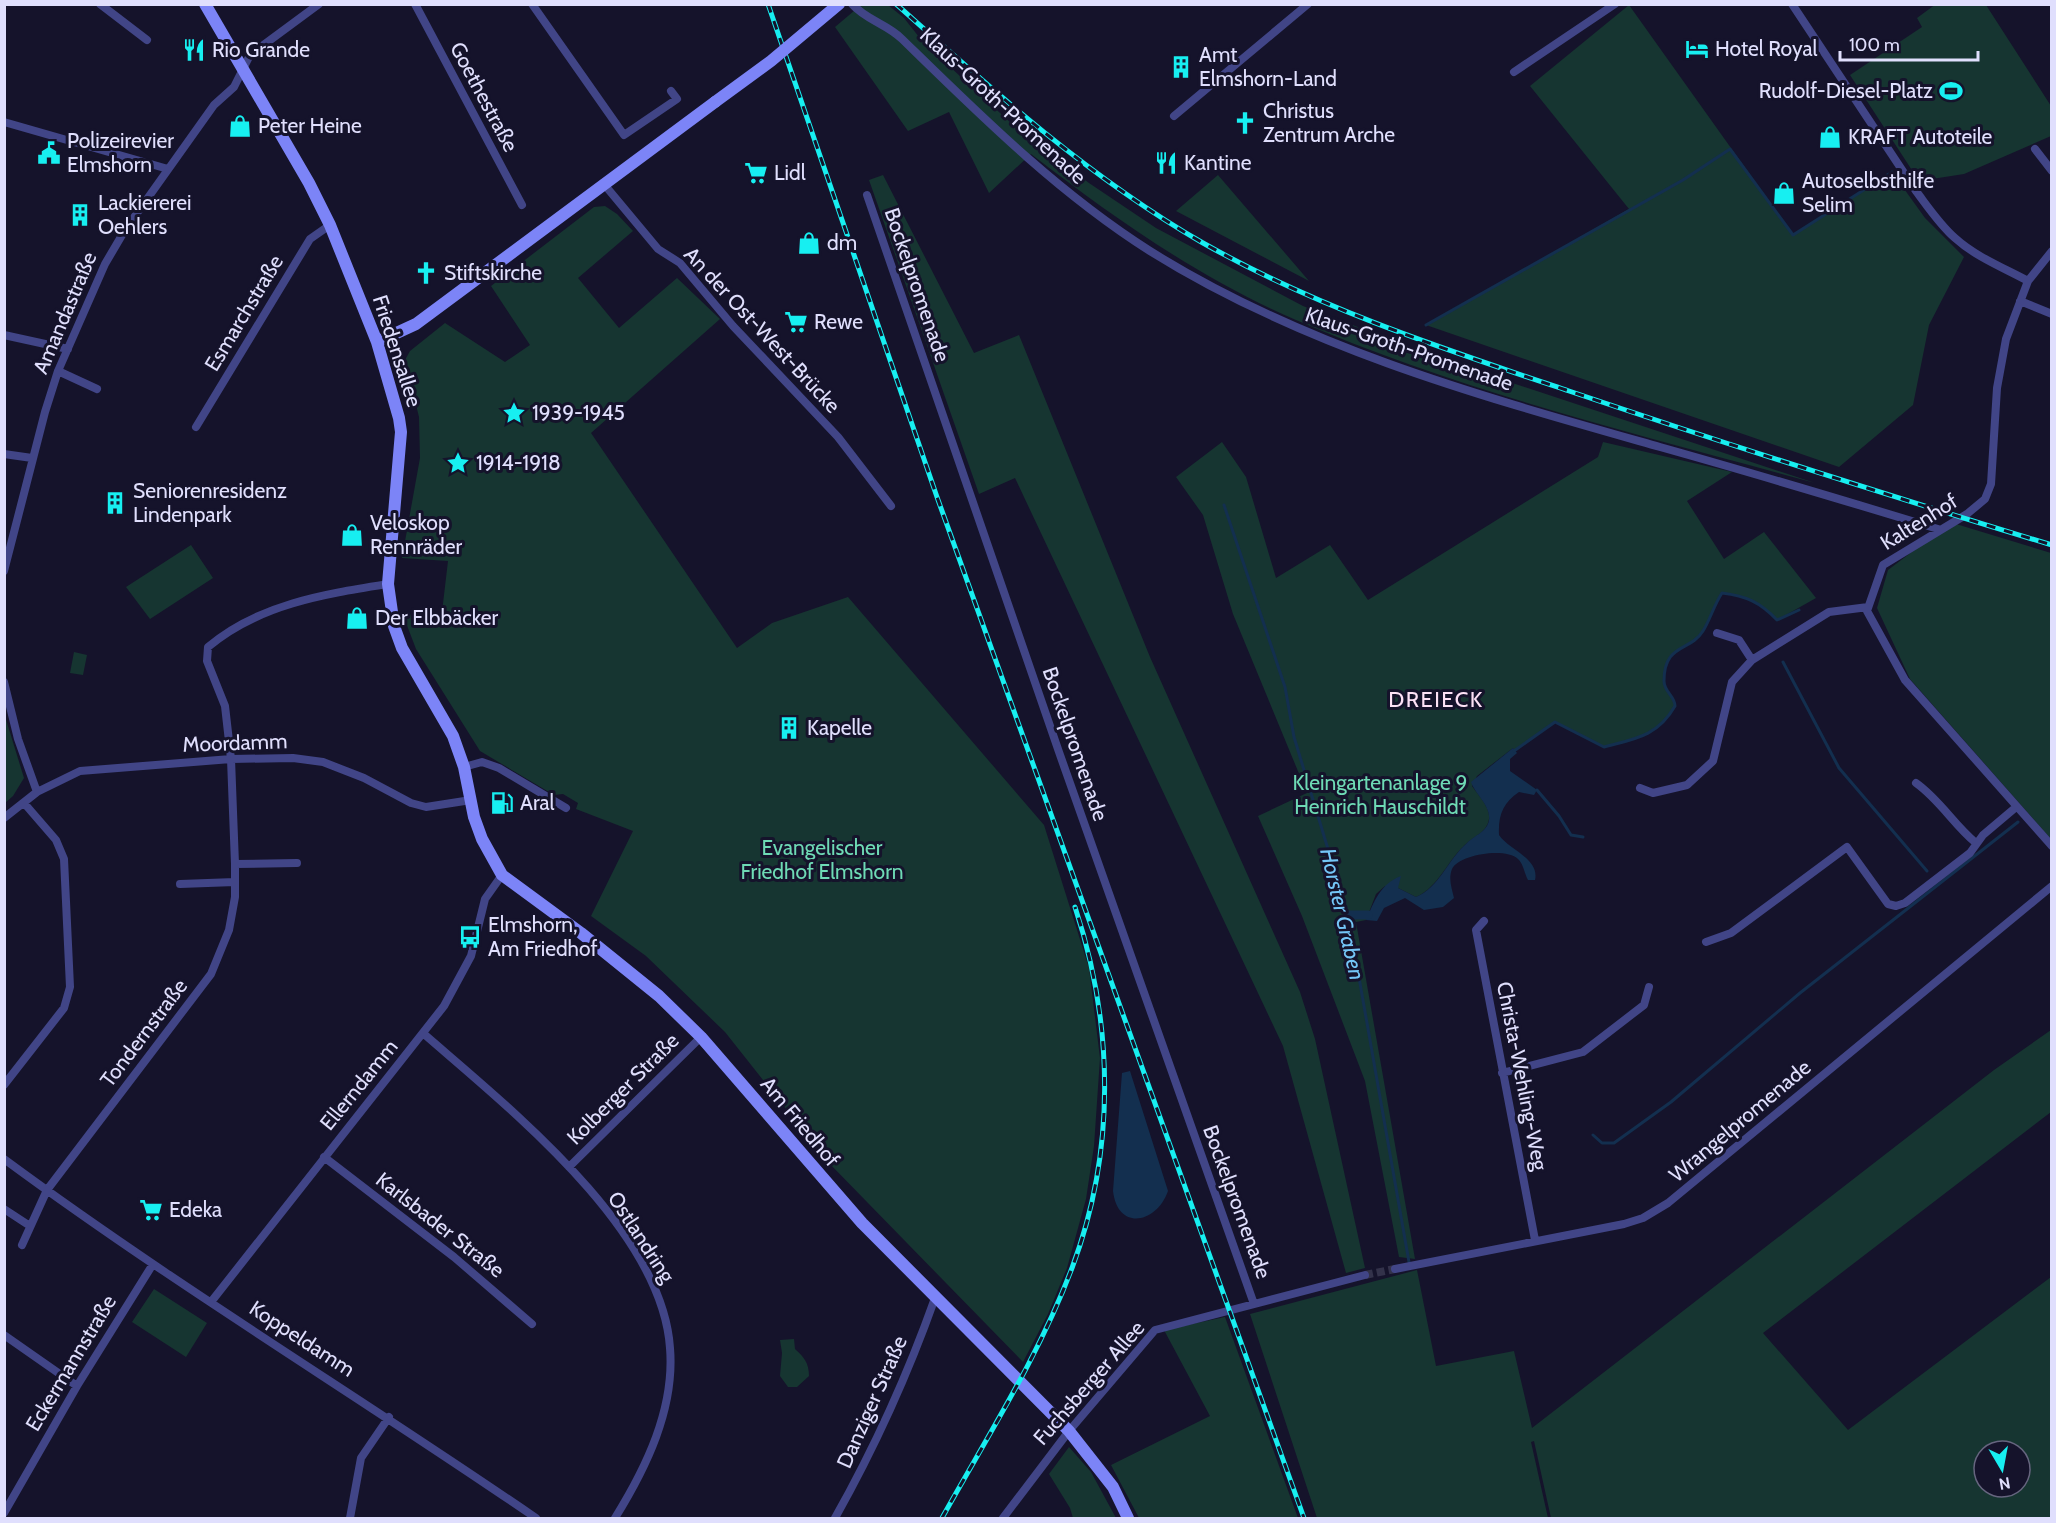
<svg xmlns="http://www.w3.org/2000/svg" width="2056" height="1523" font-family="Cabin,sans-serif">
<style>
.green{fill:#163531;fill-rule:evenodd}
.water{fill:#132f4f}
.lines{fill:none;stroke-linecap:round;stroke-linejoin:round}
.stream{stroke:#132f4f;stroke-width:3}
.canal{stroke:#132f4f;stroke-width:9}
.street-tunnel{stroke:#33324a;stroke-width:8;stroke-dasharray:8 4;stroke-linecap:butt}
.street{stroke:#414587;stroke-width:8}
.secondary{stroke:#7c84f7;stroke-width:12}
.rail-casing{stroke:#17eff1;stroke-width:5}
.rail{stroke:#15132b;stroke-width:3;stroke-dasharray:9;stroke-linecap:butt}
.secondary-bridge{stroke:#7c84f7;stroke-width:12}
.labels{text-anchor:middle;stroke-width:6;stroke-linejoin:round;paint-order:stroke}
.poi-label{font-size:21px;fill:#e0dffd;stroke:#15132b;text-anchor:start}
.street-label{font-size:21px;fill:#e0dffd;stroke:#15132b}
.park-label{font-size:21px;fill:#6edab5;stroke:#15132b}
.neighbourhood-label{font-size:22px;letter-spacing:1.5px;fill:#fde1f6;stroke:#15132b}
.water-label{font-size:22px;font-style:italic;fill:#74c6f7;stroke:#15132b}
</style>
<rect width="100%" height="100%" fill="#15132b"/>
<path class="green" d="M1936 4 1986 5 2051 106V136L1964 174 1919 181 1850 75 1922 27 1917 18Z
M861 5H888L904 18 923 42 1023 134 1089 183 1156 228 1303 306 1449 362 1815 483C1641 435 1462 392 1296 320 1199 278 1114 218 1031 154L989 193 949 112 908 131 835 27Z
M1629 5 1793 235 1892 172 1925 218 1964 257 1929 325 1913 405 1839 467 1426 325 1629 209 1530 86Z
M883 175 974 353 1019 335 1150 657 1300 992 1315 1039 1365 1268 1346 1273 1283 1046 1015 478 979 494 869 180Z
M1218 175 1309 281 1176 211Z
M605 206 617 214 633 231 578 278 619 328 677 278 720 319 591 433 737 648 772 623 848 597 1044 825 1089 968 1100 1058 1094 1146 1086 1199 1067 1268 1048 1314 1023 1362 828 1162 725 1032 646 956 591 916 633 831 576 809 578 803 563 794 554 795 480 751 416 649 403 615 442 612 448 561 402 558 420 458 419 417 405 360 410 351 445 323 505 362 530 345 491 286 594 207Z
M1222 442 1246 477 1276 578 1330 545 1368 600 1598 457 1603 442 1732 472 1687 501 1724 559 1764 532 1816 598 1777 620C1761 602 1746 596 1722 593 1714 605 1710 620 1703 632 1690 652 1664 643 1664 681 1664 692 1675 696 1675 706 1658 736 1635 739 1604 747L1555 722 1514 751 1513 748 1477 776 1472 786C1478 795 1491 808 1489 819 1487 832 1476 835 1467 843 1448 859 1439 887 1416 897L1398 888 1385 886 1376 894 1366 920 1356 922 1415 1259 1399 1257 1365 1081 1302 916 1258 816 1307 793 1233 614 1203 515 1176 477Z
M1956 524 2051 553V839L1910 679 1877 608 1888 570 1925 542Z
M191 545 213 578 150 619 126 587Z
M74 652 87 655 83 675 70 673Z
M4 713 24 778 13 796 5 803Z
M2051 1030V1112L1763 1333 1848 1430 2051 1277V1518H1551L1534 1441 1531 1442 1548 1518H1317L1250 1314 1417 1270 1436 1366 1514 1351 1532 1428 1994 1070ZM1984 1451H2020V1487H1984Z
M154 1289 207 1323 186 1357 132 1322Z
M1225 1317 1298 1518H1139L1111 1465 1210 1416 1164 1330Z
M794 1339 795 1349C804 1357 809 1363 809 1376L797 1387H788L780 1376 782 1353 780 1340Z
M1069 1447 1091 1472 1116 1518H1073L1070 1508 1049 1474Z"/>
<path class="water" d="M1513 748 1517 753 1510 759V771L1537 790 1534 795 1519 792C1503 803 1498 815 1499 835 1508 849 1540 859 1535 880H1528C1524 873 1524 865 1518 859 1506 847 1459 854 1452 869 1448 879 1452 889 1454 898L1443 907 1424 910 1405 898 1384 908 1377 921 1366 920C1374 902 1380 884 1401 876L1398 888 1416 897C1439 888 1448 859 1467 843 1475 835 1487 832 1489 820 1491 806 1475 794 1471 782Z
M1130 1071 1168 1191C1157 1223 1118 1232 1113 1191L1122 1073Z"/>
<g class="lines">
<path class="stream" d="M1426 325 1683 180 1730 149 1793 235 1892 172
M1224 505 1285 687 1294 737 1348 915 1409 1262
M1783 662 1839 768 1927 871
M1514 751 1555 722 1604 747C1635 739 1658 736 1675 706 1675 696 1664 692 1664 681 1664 643 1690 652 1703 631 1710 620 1714 605 1722 593 1746 596 1760 602 1777 620L1799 610
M1537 790 1559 816 1571 835 1583 837
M1593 1135 1602 1143H1614L1671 1102 1800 993 2018 822"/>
<path class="canal" d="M1348 915H1368"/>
<path class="street-tunnel" d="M1365 1275 1395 1269"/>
<path class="street" d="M100 4 147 40
M415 4 522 205
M532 4 624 135 677 99 671 91
M852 4C866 20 887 24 902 39 980 115 1057 192 1150 251 1307 349 1484 397 1660 447 1753 473 1846 501 1938 529
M1792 4 1916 191C1928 207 1940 225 1955 238 1976 257 2004 268 2028 281
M1514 72 1615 4
M1174 116 1308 4
M4 122 168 169
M2035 149 2052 171
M603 183 658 249 680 263 733 326 838 437 891 506
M867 195 1059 752 1254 1304
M2052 251 2028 281 2006 339 1997 388 1991 484 1985 499 1967 514 1883 565 1867 611 1905 680 2052 846
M2020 301 2052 314
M4 335 68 349
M58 371 97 389
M196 427 310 239 330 225
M4 454 32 458
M4 571 45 412 58 371 105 264 125 230 214 105 234 87 250 55 319 4
M1717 633 1739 640 1752 660
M4 682 18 739 37 792
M464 767 482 762 499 768 566 808
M1916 783C1940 800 1954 825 1976 843
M1640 788 1653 793 1687 785 1713 761 1732 682 1752 660 1829 612 1868 607
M4 818 37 792 80 771 231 759 293 758 323 762 364 778 411 803 426 807 471 800
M235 864 297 863
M180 884 235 882
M1484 921 1476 930 1535 1240
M1706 942 1731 933 1847 847 1888 904 1896 906 1905 903 1970 853 1983 835 2015 808
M424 1034C509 1108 662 1229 670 1348 675 1409 646 1468 615 1518
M1502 1073 1583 1052 1644 1005 1649 987
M4 1085 64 1008 70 987 64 859 56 840 24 803
M324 1157 454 1257 532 1324
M4 1159C176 1286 360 1397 536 1518
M569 1167 701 1037
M4 1209 30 1226
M22 1245 47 1190 211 974 229 930 235 897V864L231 759 225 706 207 661 208 647C259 604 325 594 388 584
M1395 1269 1624 1224 1643 1218 1668 1203 2052 886
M211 1302 444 1006 471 956 485 899 502 875
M4 1335 77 1386
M4 1513 77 1386 153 1264
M350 1518 361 1458 389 1417
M835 1518C875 1447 908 1374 935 1298
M1003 1518 1069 1431 1155 1330 1365 1275"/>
<path class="secondary" d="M205 4 309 183 330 225 377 342 399 418 401 432 388 584 394 626 402 648 453 736 464 767 474 817 482 839 502 875 581 933 659 996 701 1037 862 1223 1069 1431 1113 1487 1128 1518
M377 342 416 324 715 102"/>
<g class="rail-casing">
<path id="rail" d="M768 4 937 497 1304 1518
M896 4C992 90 1090 178 1203 243 1318 308 1444 349 1569 391 1729 445 1890 496 2052 545
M942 1518C987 1437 1039 1356 1072 1268 1116 1151 1114 1025 1075 907"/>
</g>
<use href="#rail" class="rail"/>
<path class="secondary-bridge" d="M715 102 771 61 839 4"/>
</g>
<defs>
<g id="hotel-bare" transform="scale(1.8)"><path d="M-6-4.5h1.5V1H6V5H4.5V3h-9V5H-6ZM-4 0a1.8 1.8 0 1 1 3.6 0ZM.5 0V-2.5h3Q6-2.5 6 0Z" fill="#17eff1" stroke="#15132b" stroke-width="2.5" paint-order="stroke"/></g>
<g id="restaurant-bare" transform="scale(1.8)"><path d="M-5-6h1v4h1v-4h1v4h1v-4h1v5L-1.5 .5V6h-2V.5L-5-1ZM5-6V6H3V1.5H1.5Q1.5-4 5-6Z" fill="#17eff1" stroke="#15132b" stroke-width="2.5" paint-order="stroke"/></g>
<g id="building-bare" transform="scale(1.8)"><path d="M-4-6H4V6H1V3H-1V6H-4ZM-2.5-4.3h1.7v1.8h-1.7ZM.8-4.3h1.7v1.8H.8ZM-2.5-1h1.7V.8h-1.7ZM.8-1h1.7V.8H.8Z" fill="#17eff1" stroke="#15132b" stroke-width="2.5" paint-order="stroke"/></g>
<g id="stadium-bare" transform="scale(1.8)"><path d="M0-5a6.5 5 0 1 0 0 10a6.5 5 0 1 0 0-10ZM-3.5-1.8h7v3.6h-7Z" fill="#17eff1" stroke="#15132b" stroke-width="2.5" paint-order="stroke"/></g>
<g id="church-bare" transform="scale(1.8)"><path d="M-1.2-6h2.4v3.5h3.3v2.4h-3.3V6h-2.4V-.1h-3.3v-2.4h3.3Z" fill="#17eff1" stroke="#15132b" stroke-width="2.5" paint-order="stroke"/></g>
<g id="shop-bare" transform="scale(1.8)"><path d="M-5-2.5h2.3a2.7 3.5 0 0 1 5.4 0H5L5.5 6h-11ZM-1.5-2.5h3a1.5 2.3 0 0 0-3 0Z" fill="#17eff1" stroke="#15132b" stroke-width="2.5" paint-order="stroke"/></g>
<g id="civic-bare" transform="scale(1.8)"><path d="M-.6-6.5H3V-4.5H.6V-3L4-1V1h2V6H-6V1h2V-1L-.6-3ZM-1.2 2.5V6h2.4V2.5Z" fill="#17eff1" stroke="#15132b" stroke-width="2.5" paint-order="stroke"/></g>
<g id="supermarket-bare" transform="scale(1.8)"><path d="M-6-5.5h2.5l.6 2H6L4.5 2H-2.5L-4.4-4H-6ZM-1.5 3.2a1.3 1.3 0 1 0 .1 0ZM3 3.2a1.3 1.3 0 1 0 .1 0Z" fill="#17eff1" stroke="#15132b" stroke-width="2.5" paint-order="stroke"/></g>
<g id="sight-bare" transform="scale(1.8)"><path d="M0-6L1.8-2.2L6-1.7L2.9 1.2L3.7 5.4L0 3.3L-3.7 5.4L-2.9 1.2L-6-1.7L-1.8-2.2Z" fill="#17eff1" stroke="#15132b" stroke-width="2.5" paint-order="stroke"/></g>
<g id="fuel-bare" transform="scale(1.8)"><path d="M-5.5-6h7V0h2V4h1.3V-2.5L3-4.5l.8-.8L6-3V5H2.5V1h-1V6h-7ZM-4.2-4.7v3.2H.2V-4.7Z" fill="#17eff1" stroke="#15132b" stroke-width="2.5" paint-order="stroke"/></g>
<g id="bus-bare" transform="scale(1.8)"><path d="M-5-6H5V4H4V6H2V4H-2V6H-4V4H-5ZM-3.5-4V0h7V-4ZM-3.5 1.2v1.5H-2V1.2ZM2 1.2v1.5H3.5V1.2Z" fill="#17eff1" stroke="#15132b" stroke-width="2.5" paint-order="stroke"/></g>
</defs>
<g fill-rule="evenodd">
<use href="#hotel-bare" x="1697" y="49"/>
<use href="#restaurant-bare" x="194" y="50"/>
<use href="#building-bare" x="1181" y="67"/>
<use href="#stadium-bare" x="1951" y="91"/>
<use href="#church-bare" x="1245" y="123"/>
<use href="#shop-bare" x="240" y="126"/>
<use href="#shop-bare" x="1830" y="137"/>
<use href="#civic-bare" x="49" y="153"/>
<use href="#restaurant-bare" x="1166" y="163"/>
<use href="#supermarket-bare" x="756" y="173"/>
<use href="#shop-bare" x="1784" y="193"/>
<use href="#building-bare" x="80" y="215"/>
<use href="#shop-bare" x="809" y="243"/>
<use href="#church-bare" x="426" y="273"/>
<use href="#supermarket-bare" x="796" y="322"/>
<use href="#sight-bare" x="514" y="413"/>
<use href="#sight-bare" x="458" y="463"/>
<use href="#building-bare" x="115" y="503"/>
<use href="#shop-bare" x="352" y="535"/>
<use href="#shop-bare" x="357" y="618"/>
<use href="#building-bare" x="789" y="728"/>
<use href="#fuel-bare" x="502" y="803"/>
<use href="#bus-bare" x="470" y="937"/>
<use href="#supermarket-bare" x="151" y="1210"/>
</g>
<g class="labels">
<g class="poi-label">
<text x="1715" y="56">Hotel Royal</text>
<text x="212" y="57">Rio Grande</text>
<text x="1199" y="62">Amt<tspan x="1199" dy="24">Elmshorn-Land</tspan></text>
<text x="1933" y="98" text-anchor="end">Rudolf-Diesel-Platz</text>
<text x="1263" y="118">Christus<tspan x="1263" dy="24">Zentrum Arche</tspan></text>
<text x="258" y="133">Peter Heine</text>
<text x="1848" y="144">KRAFT Autoteile</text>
<text x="67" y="148">Polizeirevier<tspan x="67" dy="24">Elmshorn</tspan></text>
<text x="1184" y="170">Kantine</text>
<text x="774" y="180">Lidl</text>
<text x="1802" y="188">Autoselbsthilfe<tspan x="1802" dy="24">Selim</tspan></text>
<text x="98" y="210">Lackiererei<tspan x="98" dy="24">Oehlers</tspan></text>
<text x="827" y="250">dm</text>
<text x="444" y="280">Stiftskirche</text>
<text x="814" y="329">Rewe</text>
<text x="532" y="420">1939-1945</text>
<text x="476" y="470">1914-1918</text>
<text x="133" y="498">Seniorenresidenz<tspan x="133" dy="24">Lindenpark</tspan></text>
<text x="370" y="530">Veloskop<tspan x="370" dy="24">Rennräder</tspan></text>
<text x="375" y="625">Der Elbbäcker</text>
<text x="807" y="735">Kapelle</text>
<text x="520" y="810">Aral</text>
<text x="488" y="932">Elmshorn,<tspan x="488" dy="24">Am Friedhof</tspan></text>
<text x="169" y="1217">Edeka</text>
</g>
<g class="street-label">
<text transform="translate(484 97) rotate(62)" y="7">Goethestraße</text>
<text transform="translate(1003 106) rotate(43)" y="7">Klaus-Groth-Promenade</text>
<text transform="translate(917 285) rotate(71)" y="7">Bockelpromenade</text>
<text transform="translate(65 313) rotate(-67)" y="7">Amandastraße</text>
<text transform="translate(244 313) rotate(-59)" y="7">Esmarchstraße</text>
<text transform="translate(762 330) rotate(47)" y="7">An der Ost-West-Brücke</text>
<text transform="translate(1409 349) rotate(19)" y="7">Klaus-Groth-Promenade</text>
<text transform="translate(397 351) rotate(72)" y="7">Friedensallee</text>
<text transform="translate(1919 522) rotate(-32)" y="7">Kaltenhof</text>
<text transform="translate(235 743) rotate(-2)" y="7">Moordamm</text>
<text transform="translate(1075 744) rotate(71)" y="7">Bockelpromenade</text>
<text transform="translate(144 1033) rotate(-53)" y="7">Tondernstraße</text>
<text transform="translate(1522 1076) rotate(79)" y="7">Christa-Wehling-Weg</text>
<text transform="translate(359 1085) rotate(-51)" y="7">Ellerndamm</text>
<text transform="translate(623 1089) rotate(-45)" y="7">Kolberger Straße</text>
<text transform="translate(1740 1121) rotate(-40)" y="7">Wrangelpromenade</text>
<text transform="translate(800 1122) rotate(50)" y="7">Am Friedhof</text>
<text transform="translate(1237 1202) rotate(70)" y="7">Bockelpromenade</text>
<text transform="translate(440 1225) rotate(38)" y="7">Karlsbader Straße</text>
<text transform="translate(641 1237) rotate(57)" y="7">Ostlandring</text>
<text transform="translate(302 1339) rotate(33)" y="7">Koppeldamm</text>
<text transform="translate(71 1363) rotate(-59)" y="7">Eckermannstraße</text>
<text transform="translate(1089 1383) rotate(-49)" y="7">Fuchsberger Allee</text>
<text transform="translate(872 1402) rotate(-66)" y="7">Danziger Straße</text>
</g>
<g class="park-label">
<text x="1380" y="790">Kleingartenanlage 9<tspan x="1380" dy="24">Heinrich Hauschildt</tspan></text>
<text x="822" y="855">Evangelischer<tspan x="822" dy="24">Friedhof Elmshorn</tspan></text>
</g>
<g class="neighbourhood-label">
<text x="1436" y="707">DREIECK</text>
</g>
<g class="water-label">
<text transform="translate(1343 914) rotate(77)" y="8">Horster Graben</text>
</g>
</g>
<rect width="2056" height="1523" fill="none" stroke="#e0dffd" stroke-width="12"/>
<g transform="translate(2002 1469) rotate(170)"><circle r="28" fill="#15132b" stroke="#66657f" stroke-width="1.5"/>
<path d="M0-4.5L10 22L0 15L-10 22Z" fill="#17eff1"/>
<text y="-9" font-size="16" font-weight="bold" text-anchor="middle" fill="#e0dffd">N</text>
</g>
<path d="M1840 51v9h138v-9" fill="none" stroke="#e0dffd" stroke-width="3"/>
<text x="1849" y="51" font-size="18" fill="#e0dffd" stroke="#15132b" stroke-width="4.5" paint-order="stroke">100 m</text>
</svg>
